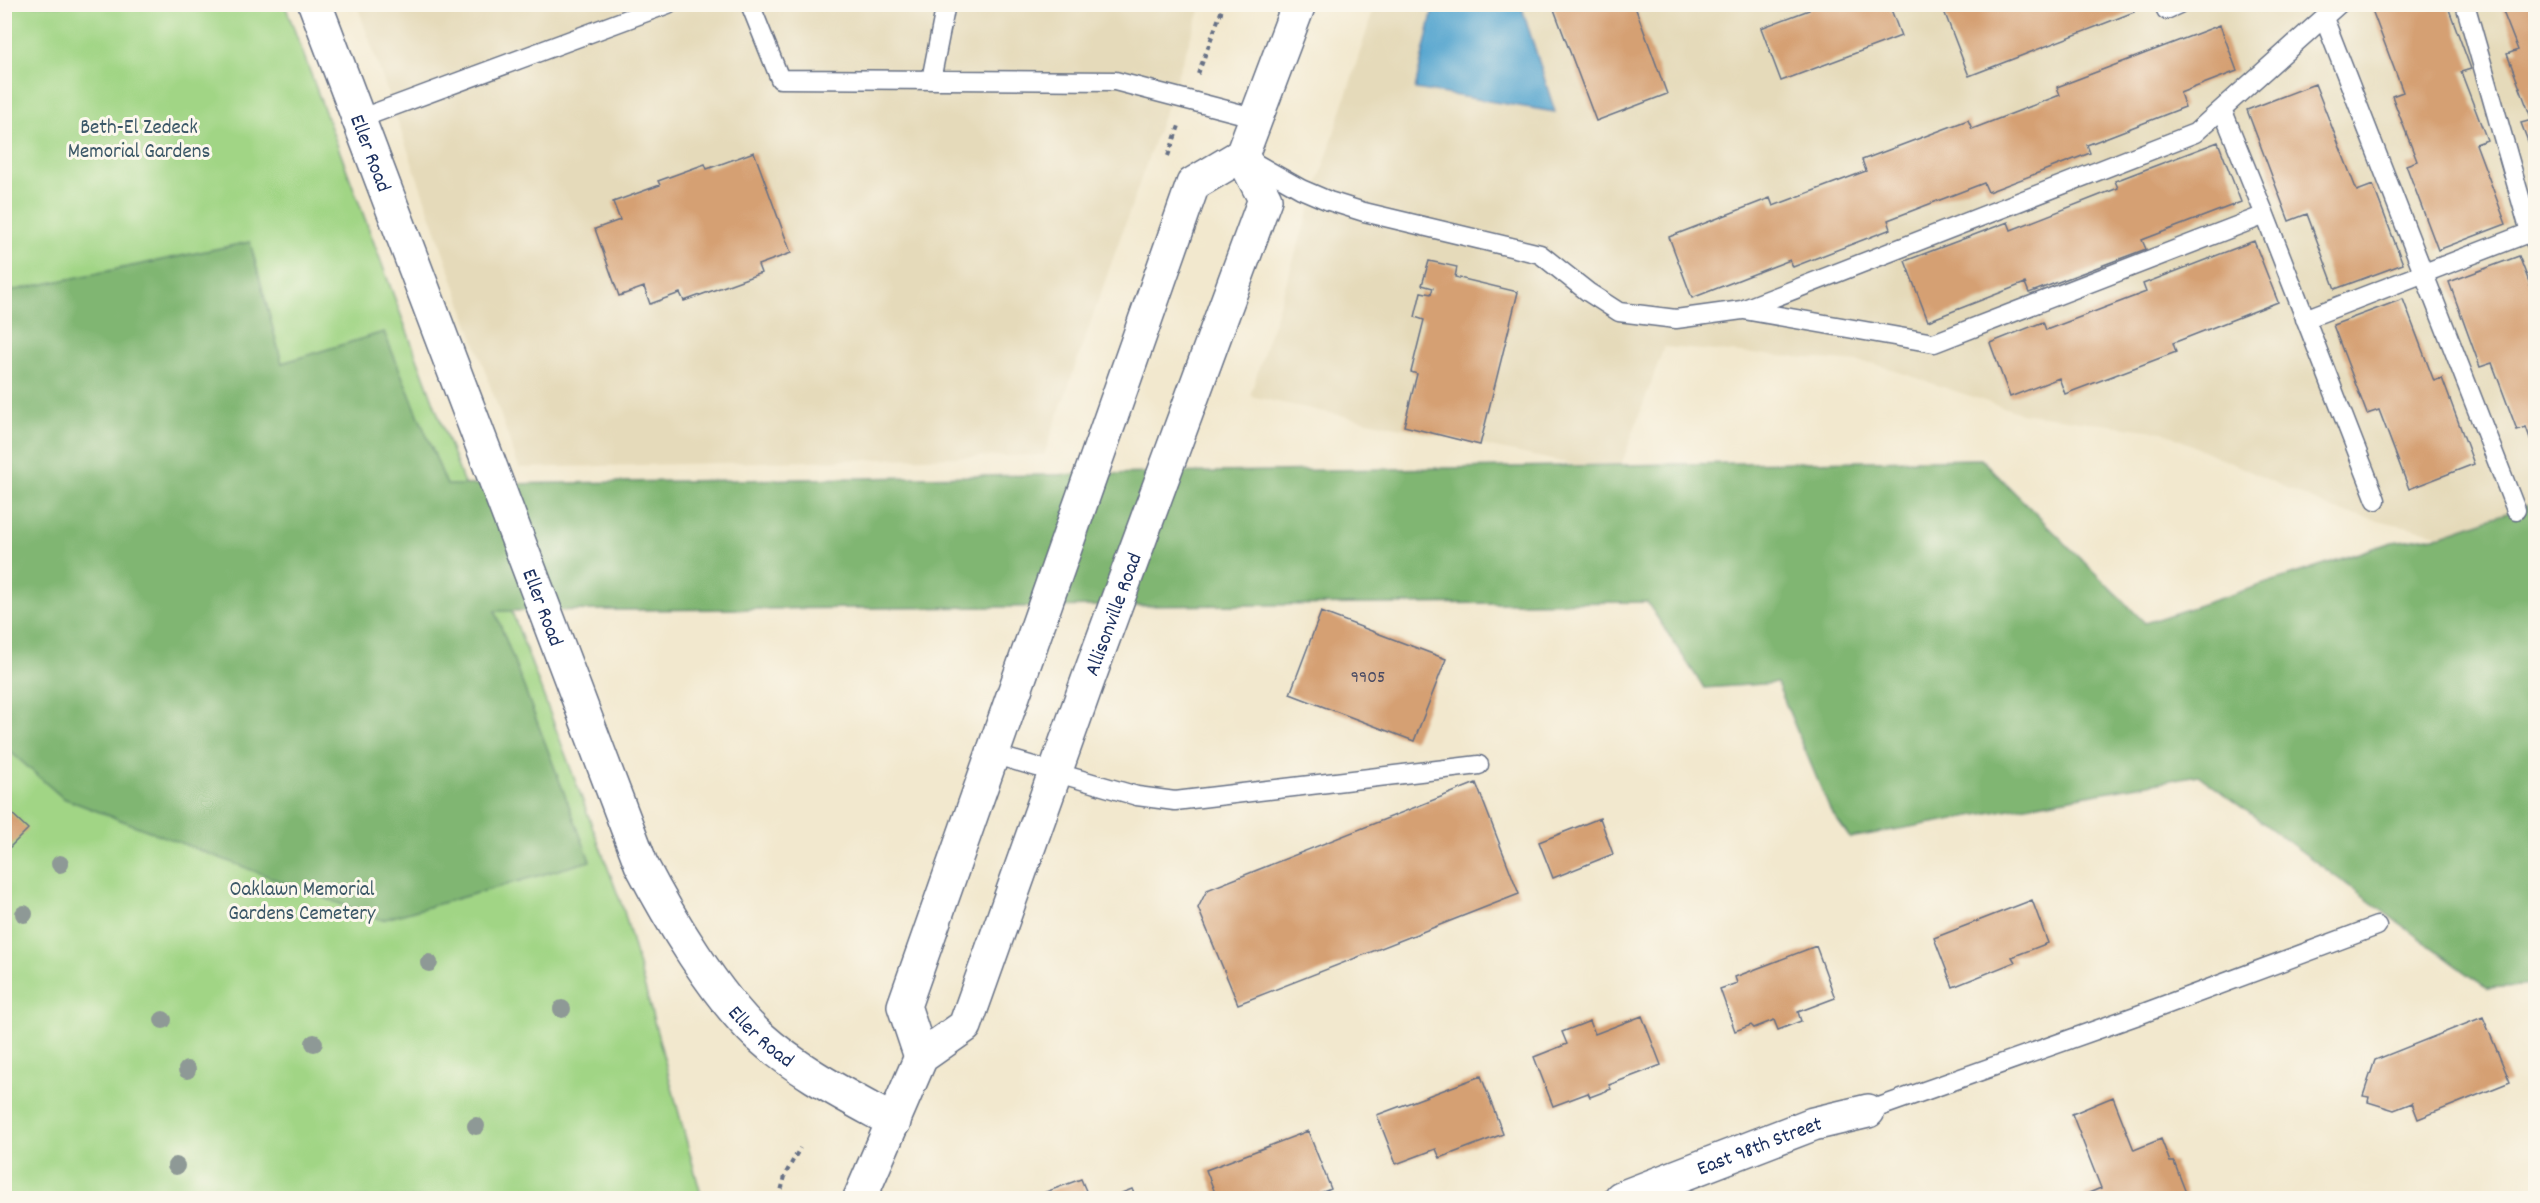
<svg xmlns="http://www.w3.org/2000/svg" width="2540" height="1203" font-family="Dekko,sans-serif">
<style>
.built{fill:#e5daba}
.green{fill:#a1d585;stroke:#5e8272;stroke-width:1.5}
.forest{fill:#80b672;stroke:#4e7268;stroke-width:1.5}
.water{fill:#55a5cf;stroke:#386a96;stroke-width:1.5}
.building{fill:#d5a073}
.lines{fill:none;stroke-linecap:round;stroke-linejoin:round}
.service-casing{stroke:#667085;stroke-width:21}
.minor-casing{stroke:#667085;stroke-width:36}
.tertiary-casing{stroke:#667085;stroke-width:36}
.primary-casing{stroke:#667085;stroke-width:36}
.path{stroke:#667085;stroke-width:4;stroke-dasharray:4.5 4.5;stroke-linecap:butt}
.service{stroke:#fff;stroke-width:18}
.minor{stroke:#fff;stroke-width:33}
.tertiary{stroke:#fff;stroke-width:33}
.primary{stroke:#fff;stroke-width:33}
.tree{fill:#8e9996}
.labels{text-anchor:middle;stroke-width:6;stroke-linejoin:round;paint-order:stroke}
.number-label{font-size:18px;fill:#4a4b63}
.park-label{font-size:21px;fill:#3c5868;stroke:#fbf7ec}
.street-label{font-size:21px;fill:#1b2f5e;stroke:#fbf7ec}
</style>
<rect width="100%" height="100%" fill="#fbf7ec"/>
<filter id="ink" filterUnits="userSpaceOnUse"><feTurbulence type="fractalNoise" baseFrequency=".0167" numOctaves="2"/><feDisplacementMap in="SourceGraphic" scale="12" xChannelSelector="R" yChannelSelector="G"/><feConvolveMatrix kernelMatrix="1 2 1 2 8 2 1 2 1" color-interpolation-filters="sRGB"/></filter>
<filter id="wash" filterUnits="userSpaceOnUse"><feTurbulence type="fractalNoise" baseFrequency=".008" numOctaves="4" result="noise"/><feDisplacementMap in="SourceGraphic" scale="24" xChannelSelector="R" yChannelSelector="G"/><feGaussianBlur stdDeviation="1.35" result="paint"/><feColorMatrix in="noise" values="0 0 0 0 0 0 0 0 0 0 0 0 0 0 0 0 0 1.4 0 .05"/><feComposite in="paint" operator="in"/></filter>
<g filter="url(#wash)">
<rect width="100%" height="100%" fill="#f2e8ce"/>
<path class="built" d="M357 5H1202L1044 455 519 468Z
M1375 5H2535V503L2442 535 2335 510 2163 432 2020 413 1872 363 1664 347 1618 474 1250 396Z"/>
<path class="green" d="M5 5H285L624 911 702 1198H5Z"/>
<path class="forest" d="M250 242 282 363 384 332 447 485 1981 459 2145 623 2392 542 2442 535 2535 503V985L2487 988 2198 775 1850 838 1830 810 1777 683 1704 688 1647 602 495 611 590 861 382 920 63 798 5 747V292Z"/>
<path class="water" d="M1434 5H1521L1555 112 1415 89Z"/>
<g id="blocks">
<path class="building" d="M1552 4H1634L1667 94 1596 121Z
M1807 4H1889L1901 36 1781 81 1761 28 1809 10Z
M1961 4H2131L2134 12 1969 76 1944 11Z
M2385 4H2447L2471 69 2461 72 2487 140 2476 144 2506 224 2438 250 2406 165 2417 161 2392 96 2403 92 2372 10Z
M2500 4H2536V162L2521 123 2532 120 2507 54 2518 50Z
M2220 25 2237 71 2180 93 2185 107 2087 145 2090 153 1988 192 1984 183 1888 220 1891 229 1793 267 1790 260 1692 298 1669 237 1770 198 1773 206 1866 171 1862 160 1968 120 1972 129 2060 95 2057 87Z
M2315 84 2357 191 2373 185 2403 264 2335 289 2307 214 2289 221 2247 110Z
M2218 142 2241 202 2142 240 2146 249 2029 293 2025 283 1928 321 1905 261 2008 222 2011 230 2118 188 2115 181Z
M754 152 791 253 758 265 761 273 684 301 680 293 650 304 644 287 619 296 595 229 620 220 613 202 660 185 658 181 705 164 707 169Z
M2254 241 2278 302 2173 343 2176 352 2065 394 2059 378 2010 397 1990 343 2043 322 2046 330 2146 292 2143 284Z
M2519 256 2536 300 2535 452 2526 427 2517 430 2492 363 2480 367 2449 282Z
M1429 261 1457 267 1455 277 1518 292 1480 445 1404 426 1417 374 1411 372 1424 320 1415 317 1421 292 1431 294 1433 288 1422 285Z
M2403 299 2434 381 2442 378 2474 464 2409 489 2379 410 2367 414 2333 325Z
M1321 612 1446 659 1414 741 1290 694Z
M1476 783 1519 894 1238 1004 1198 908 1207 890Z
M4 806 28 829 4 853Z
M1600 818 1613 854 1553 878 1539 842Z
M2032 900 2048 943 2012 957 2015 962 1953 987 1934 938Z
M1816 946 1835 998 1798 1012 1801 1021 1778 1030 1774 1020 1754 1028 1751 1025 1735 1031 1720 989 1737 983 1735 977Z
M1642 1016 1661 1065 1609 1085 1611 1089 1590 1097 1588 1093 1553 1106 1534 1057 1567 1044 1562 1032 1590 1021 1595 1034Z
M2483 1017 2510 1082 2418 1119 2412 1103 2394 1110 2368 1102 2369 1097 2363 1096 2375 1060Z
M1481 1076 1503 1134 1440 1158 1436 1149 1396 1164 1377 1115Z
M2113 1097 2134 1150 2161 1139 2170 1162H2174L2188 1198H2085L2084 1195 2101 1188 2072 1114Z
M1308 1131 1331 1189 1306 1198H1217L1206 1170Z
M1081 1179 1089 1198H1035V1196Z
M1132 1189 1136 1198H1109Z"/>
</g>
</g>
<g filter="url(#ink)">
<use href="#blocks" fill-opacity="0" stroke="#667085" stroke-width="1.5"/>
<g class="lines">
<g class="service-casing">
<path id="service" d="M750 4 780 79 1115 81 1257 118
M2164 4 2166 10 2179 4
M2465 4 2530 232 2536 243
M2324 18 2516 510
M931 80 946 4
M2222 109 2265 215
M359 119 668 4
M1248 159 1301 189 1329 201 1364 212 1540 254 1588 292 1619 312 1676 319 1742 310 2195 133 2339 4
M1744 310 1934 343 2265 215 2376 500
M2305 319 2536 230
M992 754 1137 796 1175 801 1479 765
M1868 1111 2141 1014 2377 926"/>
</g>
<g class="minor-casing">
<g id="minor">
<path id="s1" d="M1621 1198 1813 1124 1868 1111"/>
</g>
</g>
<g class="tertiary-casing">
<g id="tertiary">
<path id="s2" d="M315 4 641 864C669 918 715 995 759 1036 799 1072 847 1096 894 1122"/>
</g>
</g>
<g class="primary-casing">
<g id="primary">
<path d="M921 1057 904 1006 1193 184 1242 155 1299 4"/>
<path id="s3" d="M860 1198 921 1057 965 1026 1088 680 1265 199 1242 155"/>
</g>
</g>
<path class="path" d="M1198 74 1224 4
M1168 156 1179 126
M779 1198 786 1173 800 1148"/>
<use href="#service" class="service"/>
<use href="#minor" class="minor"/>
<use href="#tertiary" class="tertiary"/>
<use href="#primary" class="primary"/>
</g>
<g class="tree">
<circle cx="60" cy="864" r="9"/>
<circle cx="24" cy="914" r="9"/>
<circle cx="429" cy="963" r="9"/>
<circle cx="562" cy="1009" r="9"/>
<circle cx="163" cy="1020" r="9"/>
<circle cx="314" cy="1043" r="9"/>
<circle cx="187" cy="1070" r="9"/>
<circle cx="476" cy="1126" r="9"/>
<circle cx="176" cy="1166" r="9"/>
</g>
</g>
<g class="labels">
<g class="number-label">
<text x="1368" y="682">9905</text>
</g>
<g class="park-label">
<text x="139" y="133">Beth-El Zedeck<tspan x="139" dy="24">Memorial Gardens</tspan></text>
<text x="302" y="895">Oaklawn Memorial<tspan x="302" dy="24">Gardens Cemetery</tspan></text>
</g>
<g class="street-label">
<text dy="7" stroke="none"><textPath href="#s2" startOffset="159">Eller Road</textPath></text>
<text dy="7" stroke="none"><textPath href="#s2" startOffset="645">Eller Road</textPath></text>
<text dy="7" stroke="none"><textPath href="#s3" startOffset="645">Allisonville Road</textPath></text>
<text dy="7" stroke="none"><textPath href="#s2" startOffset="1131">Eller Road</textPath></text>
<text dy="7" stroke="none"><textPath href="#s1" startOffset="148">East 98th Street</textPath></text>
</g>
</g>
<rect width="2540" height="1203" fill="none" stroke="#fbf7ec" stroke-width="24"/>
</svg>
